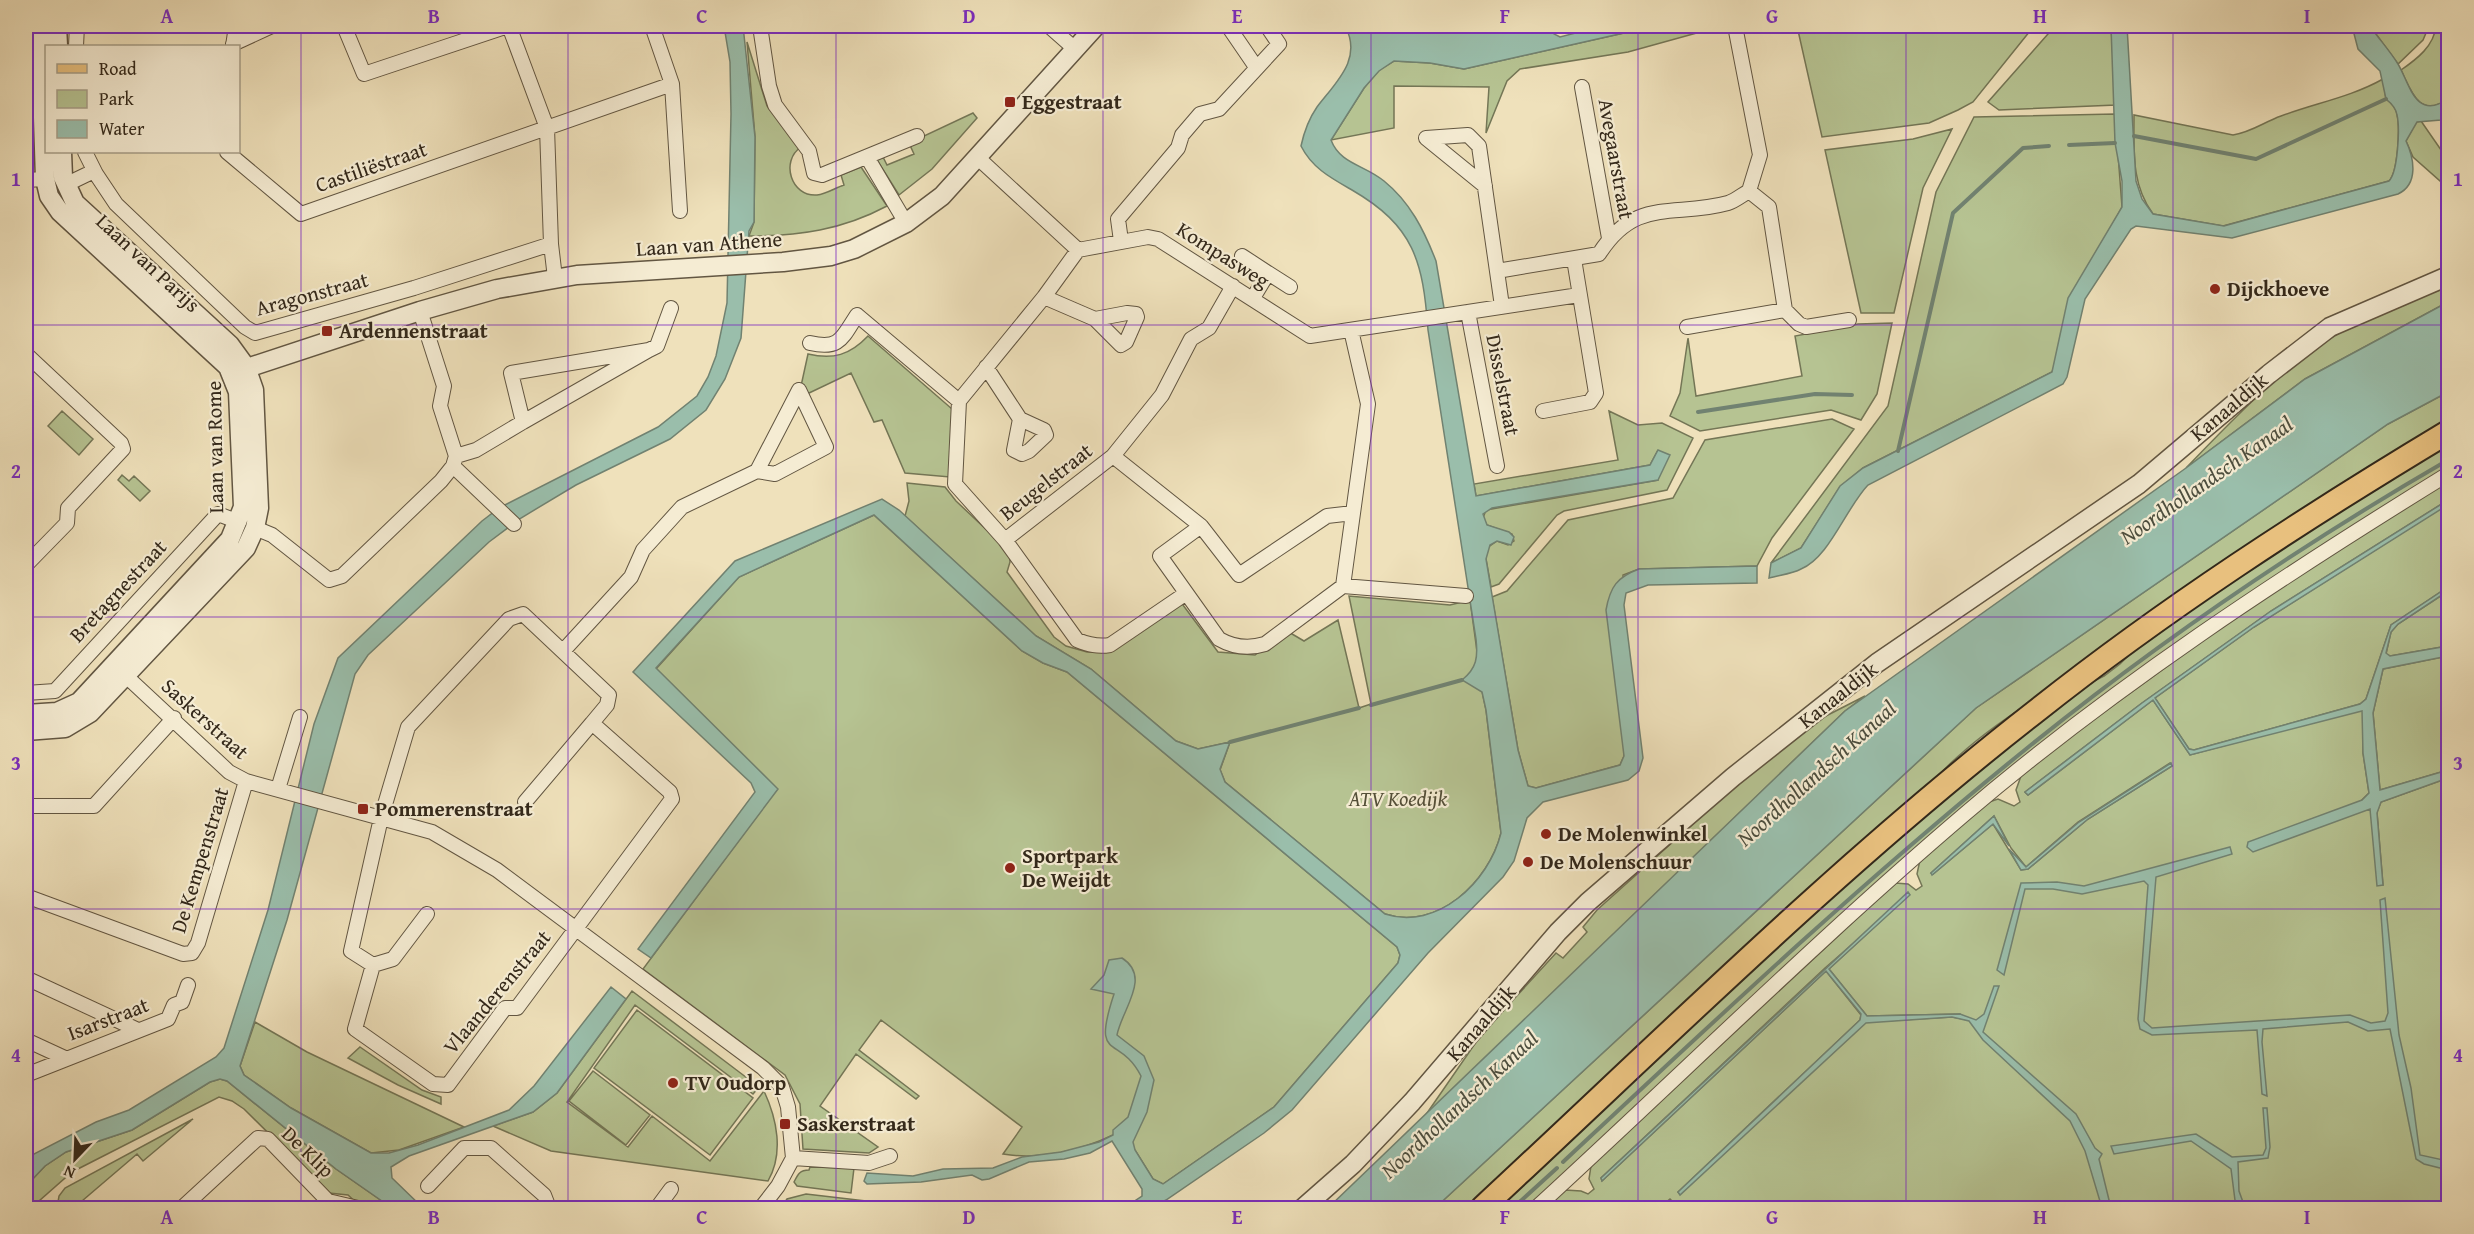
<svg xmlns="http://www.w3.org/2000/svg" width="2474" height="1234" font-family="'Gentium Book Plus',serif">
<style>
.green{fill:#b6c392;stroke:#747656;stroke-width:1.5;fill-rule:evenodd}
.water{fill:#9abeab;stroke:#718271;stroke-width:1.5}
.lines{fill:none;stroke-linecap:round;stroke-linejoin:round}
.stream{stroke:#718271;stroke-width:4}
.minor-casing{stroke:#625642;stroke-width:16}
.tertiary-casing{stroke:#625642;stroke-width:21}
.primary-casing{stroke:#33281a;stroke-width:26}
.minor{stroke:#f5ecd3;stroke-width:14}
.tertiary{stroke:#f5ecd3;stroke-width:18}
.primary{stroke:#e8c07e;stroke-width:22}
.grid{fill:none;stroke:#7b2cbf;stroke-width:1.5;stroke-opacity:0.55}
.poi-dot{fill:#8f2418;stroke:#f5ecd3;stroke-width:2}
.labels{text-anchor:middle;stroke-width:4.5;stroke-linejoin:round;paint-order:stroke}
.poi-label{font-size:21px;font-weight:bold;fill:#33281a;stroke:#f5ecd3;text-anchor:start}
.street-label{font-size:21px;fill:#33281a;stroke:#f5ecd3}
.park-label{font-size:21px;font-style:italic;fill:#544f38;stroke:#f5ecd3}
.water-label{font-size:22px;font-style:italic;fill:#4d4e3e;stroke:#f5ecd3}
.neatline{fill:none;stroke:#7b2cbf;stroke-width:2}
.grid-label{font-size:20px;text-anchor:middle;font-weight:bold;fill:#7b2cbf}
</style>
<rect width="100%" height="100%" fill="#efe1bb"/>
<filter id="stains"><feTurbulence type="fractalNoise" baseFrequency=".00333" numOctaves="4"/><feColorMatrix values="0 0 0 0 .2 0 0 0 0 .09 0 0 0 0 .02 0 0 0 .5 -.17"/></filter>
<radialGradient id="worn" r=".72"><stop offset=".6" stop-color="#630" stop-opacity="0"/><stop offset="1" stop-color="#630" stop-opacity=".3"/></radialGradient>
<path class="green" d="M1655 26H1722L1628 52 1520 69 1507 81 1486 133 1489 87 1394 86V128L1331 140 1364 88 1379 70 1394 61 1430 63 1464 69Z
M1797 26H2034L1973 102 1958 110 1929 123 1822 137Z
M2055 26H2111L2116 105 1999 110 1988 102Z
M2370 26H2429L2423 40 2398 64Z
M2436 26H2448V99C2419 119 2411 91 2401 70 2417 59 2434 46 2436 26Z
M747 42 767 106 801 147C780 161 791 197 817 195 826 194 835 188 844 185L841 175 861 167 887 206C842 230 799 236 749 236L754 222 755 137Z
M2383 79 2386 99C2391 103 2396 107 2397 114 2400 128 2398 172 2389 181L2223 226 2153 214C2131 184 2134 151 2134 115L2233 135C2252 132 2264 122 2281 116 2316 103 2351 97 2383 79Z
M973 113 977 118 932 169 899 195 877 160 883 157 887 165 914 154 909 143Z
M2115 114 2122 207 2103 242 2052 372 1863 468 1840 487 1801 548 1771 563 1888 406 1936 192 1974 117Z
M2421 121 2448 160V188L2413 157 2406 141 2416 122Z
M1952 129 1923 188 1894 313H1861L1825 150 1913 139Z
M2448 287V302L2305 379 2186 468C2244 408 2292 356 2367 317 2392 304 2422 297 2448 287Z
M1892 323 1877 394 1861 420 1831 410 1700 431 1670 416 1680 393 1688 338 1696 396 1802 376 1795 336 1858 324Z
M868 336 952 409 950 477 905 473 882 420 874 422 851 373 807 394 801 386 808 354C833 360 850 355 868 336Z
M2448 392V424L2047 692C2004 718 1961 748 1929 786L1642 1047 1470 1208H1435L1976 708 2388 424Z
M62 411 93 439 79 455 48 426Z
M1609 411 1638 425 1662 423 1693 438 1667 490 1564 511 1557 515 1499 584 1491 587 1486 559 1487 548 1497 541 1508 545 1514 541 1512 534 1487 525 1483 518 1486 510 1658 480V450L1650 465 1476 496 1474 484 1618 460Z
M1832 419 1854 429 1772 538 1757 566 1639 569 1623 575 1624 756 1620 765 1536 788 1528 786 1518 750 1492 597 1507 591 1568 520 1673 498 1705 440Z
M2448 443V467L2424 482 1995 780 1880 879 1528 1208H1494L1864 865 2080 688 2104 676 2120 664 2144 640 2255 562Z
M122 475 129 481 134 476 150 491 140 501 118 480Z
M907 483 945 487 956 501 1009 551 1010 562 1007 572 1054 637 1066 646 1087 652H1103L1180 601 1218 652 1255 655 1287 631 1304 641 1338 620 1359 708 1371 704 1349 596 1450 605 1470 600 1478 659 1470 674 1482 691 1486 710 1501 833C1489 882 1437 931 1385 914L1225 782 1220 770 1230 742 1198 749 1176 741 1091 669 1036 636 905 516 909 501Z
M2439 487 2448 488V500L2271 611 2142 703 2025 792 2028 795 2153 700 2190 755 2357 710 2363 711V753L2369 793 2362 800 2367 809H2371L2378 885H2383L2377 812 2381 802 2448 778V1208H1666L1673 1202 1670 1199 1659 1208H1576L1581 1204 1578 1201 1569 1208H1543L1565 1190 1581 1191 1588 1194 1594 1189 1589 1179 1591 1166 1895 883 1908 884 1916 890 1922 886 1917 874 1920 860 1986 803 1998 799 2014 806 2020 802 2016 790 2021 776 2067 739 2260 599ZM2170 763 2172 766 2088 819 2028 869 2021 870 1993 824 1933 874 1931 873 1994 816 2011 848 2026 867 2078 822ZM1910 894 1829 969 1867 1016 1960 1014 1968 1020 1952 1017 1866 1022 1680 1194 1678 1192 1860 1020 1861 1015 1826 971 1602 1181 1601 1178 1825 968Z
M2446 505 2448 587 2391 625 2366 699 2360 704 2194 750 2189 749 2155 698 2254 627Z
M874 515 1022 651 1043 663 1067 672 1397 947 1400 955 1398 963 1274 1107 1163 1184 1153 1179 1135 1150 1113 1135C1080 1151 1039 1160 1003 1154L1022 1127 881 1020 859 1050 919 1096 916 1099 856 1054 820 1106 878 1147 869 1153 803 1149 800 1104 785 1075 643 969 777 789 656 669 739 577Z
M2448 591V646L2390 656 2386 654 2391 632 2398 624Z
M2448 656V770L2380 790 2373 713 2383 669Z
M1865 696 1845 711 1425 1116 1481 1035 1556 953 1563 958 1587 932 1583 927 1597 910 1733 788 1822 718Z
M632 991 759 1087 753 1094 635 1005 567 1102 628 1147 652 1116 710 1161 764 1091C777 1119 784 1153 768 1181L551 1151 493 1126 533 1112 557 1093Z
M637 1010 753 1098 710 1155 594 1068Z
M255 1022 307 1052 464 1127 399 1150 371 1153 291 1108 244 1075 240 1066Z
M360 1047 422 1090 441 1097V1104L398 1085 348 1058Z
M593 1071 650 1115 626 1145 569 1101Z
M220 1079 227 1081 336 1169 392 1208H362L348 1195 329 1193 244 1109 232 1101 219 1097 72 1172 31 1208H26V1186L45 1166 66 1152 132 1130 210 1082Z
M193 1119 143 1161 137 1154 82 1201 89 1208H57L59 1196 65 1188Z
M810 1167 854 1168 851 1193 797 1186 794 1182C798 1174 800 1170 809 1170Z
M806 1194 909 1206 913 1208H781L787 1199Z"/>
<path class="water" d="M724 26H743L755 137 754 222 749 231 741 338 725 379 706 410 670 439 576 485 521 518 489 542 368 655 355 674 287 920 240 1066 244 1075 291 1108 371 1153H389L418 1145 509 1110 534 1086 611 987 626 999 557 1093 533 1112 409 1156 391 1167 392 1178 423 1208H392L336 1169 227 1081 220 1079 210 1082 132 1130 66 1152 45 1166 26 1186V1160L30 1156 96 1122 129 1110 216 1057 224 1048 268 910 314 724 338 658 482 521 499 508 658 427 697 396 708 377 716 356 727 303 731 114 730 62Z
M1345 26H1548L1554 34 1560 37 1603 26H1655L1464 69 1430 63 1394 61 1379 71 1364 88 1331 140C1340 164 1365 165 1384 181 1410 202 1424 230 1436 261L1476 496 1650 465 1658 450 1670 455 1658 480 1492 508 1483 514 1487 525 1509 532 1514 537 1511 545 1497 541 1490 545 1486 559 1518 750 1528 786 1536 788 1620 765 1624 756 1606 610C1610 587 1617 577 1639 569L1757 566V583L1648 585 1626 593 1624 605 1643 758 1639 771 1628 780 1543 802 1527 818 1514 861 1503 877 1428 953 1292 1110 1264 1133 1166 1200 1152 1208H1124L1142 1196V1189L1112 1141 1090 1153 1064 1159 1029 1162 989 1179 982 1180 972 1175 921 1182 867 1184 864 1181 867 1173 913 1176 943 1169 993 1168 1022 1157 1061 1152 1099 1142 1113 1135V1130L1128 1117 1141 1076C1119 1033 1091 1064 1114 994L1091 989 1104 975 1109 960 1122 958C1152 977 1122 1009 1117 1035L1144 1056 1154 1080 1147 1112 1133 1142 1135 1150 1153 1179 1163 1184 1274 1107 1398 963 1400 955 1397 947 1067 672 1043 663 1022 651 874 515 739 577 656 668 778 789 651 958 638 949 755 792 751 783 633 672 735 561 882 499 899 510 1036 636 1091 669 1176 741 1198 749 1230 742 1220 769 1225 782 1385 914C1437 931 1489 882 1501 833L1486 710 1482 692 1462 680C1477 668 1478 657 1476 639L1428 330C1423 261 1414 226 1352 190 1331 178 1312 168 1301 146 1304 132 1308 120 1317 107 1336 82 1363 59 1345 26Z
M2111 26H2127L2136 181 2142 199 2153 214 2224 226 2389 181C2398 172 2400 128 2397 115 2396 108 2391 103 2386 99L2380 71 2358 49 2352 26H2370C2379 39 2390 51 2398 64 2410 84 2415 121 2448 99V115L2441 120 2417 122 2406 141C2414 158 2419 184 2398 194L2232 238 2136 226 2131 229 2085 299 2067 377 2063 384 1868 485C1846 508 1829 558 1801 569 1792 574 1780 575 1769 578L1771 563 1801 548 1840 486 1863 468 2052 372 2068 298 2122 207V181L2115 143Z
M2448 302V392L2388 424 1976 708 1435 1208H1328L1845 711 2186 468 2305 379Z
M2448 500V509L2446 506 2254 627 2155 698 2189 749 2194 750 2360 704 2366 699 2391 625 2448 587V591L2398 624 2391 632 2386 653 2390 656 2448 646V656L2383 669 2373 713 2380 790 2448 770V778L2381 802 2377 813 2383 885 2377 886 2370 809 2253 852 2247 847 2248 842 2362 800 2369 793 2363 753 2362 711 2190 755 2153 700 2028 795 2025 792 2142 703 2271 611Z
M2171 763 2172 766 2088 819 2028 869 2021 870 2009 849 2026 867 2079 822Z
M1994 816 2009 846 1993 824 1932 875 1931 873Z
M2230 847 2232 854 2156 877 2144 1021 2152 1028 2350 1015 2371 1023 2385 1021 2388 1013 2380 900 2385 898 2399 1035 2411 1088 2420 1155 2448 1161V1170L2424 1164 2416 1159 2390 1029 2368 1031 2348 1022 2263 1029 2262 1042 2267 1096 2262 1094 2257 1030 2152 1035 2140 1029 2138 1019 2148 885 2144 881 2082 894 2053 889H2025L2004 975 1997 970 2021 883 2057 882 2084 886Z
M1908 892 1910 895 1829 969 1867 1016 1960 1014 1976 1020 1984 1014 1994 986H1999L1983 1032 2076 1114 2095 1148 2102 1154 2099 1159 2111 1208H2102L2085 1151 2070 1121 1983 1040 1969 1021 1952 1017 1866 1023 1680 1195 1678 1192 1860 1020 1861 1014 1826 971 1602 1181 1601 1178Z
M2263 1108H2267L2270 1147 2268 1158 2238 1162 2239 1191 2243 1202 2283 1208H2236L2231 1169 2191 1141 2114 1154 2111 1146 2196 1134 2232 1157 2263 1155 2266 1148Z"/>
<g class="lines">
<path class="stream" d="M2134 136 2256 159 2386 99
M2069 145 2115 143
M1698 412 1815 394 1852 395
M1898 451 1953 213 2023 148 2049 146
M1371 705 1462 680
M1230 742 1359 708
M1563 1162C1714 1021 1865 879 2026 749 2158 642 2301 545 2448 460
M790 1208 795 1202
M1513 1208 1557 1168"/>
<g class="minor-casing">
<path id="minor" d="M344 26 364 74 508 26
M509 26 547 128 551 244 555 278
M652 26 672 84 680 211
M760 26 769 86 775 105 809 151 814 173 822 175 917 136
M1049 26 1075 49
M1228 26 1256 67
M233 44 272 26
M76 46 77 26
M233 46 236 26
M1582 87 1609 238
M1426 138 1468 135 1479 146 1502 306
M1426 138 1485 186
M85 152 96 174 116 204 245 327 255 333 414 288 551 244
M227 152 301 214 672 84
M867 157 906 223
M977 157 1078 250 1148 237 1158 239 1310 336 1579 295
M26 180 45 179
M65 185 94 171
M1749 191 1769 207 1785 310 1799 324 1806 327 1849 320
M1121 241 1118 219 1178 148 1182 135 1200 114 1219 109 1279 44 1267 26
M1242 256 1268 273
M1497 271 1599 254C1636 196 1674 218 1728 203 1735 201 1742 195 1749 191L1760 155 1735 26
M1044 297 1095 319 1121 345 1126 342 1137 317 1136 314 1127 313 1095 319
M1253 298 1268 273 1290 287
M1468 312 1497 466
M1687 327 1785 310
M810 343C840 350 842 338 857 315L959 401
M649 350 657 346 671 308
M26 354 121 443 123 449 68 508 67 523 26 565
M986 367 1020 419 1014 450 1022 454 1029 451 1046 435 1044 430 1020 419
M1543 411 1590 402 1596 393 1574 259
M456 456 476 450 523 422 511 373 649 350 523 422
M1113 456 1201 526 1239 575 1327 516 1353 513
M453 466 514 524
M757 471 799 390
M1201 526 1160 556 1219 639C1233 647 1249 649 1265 644L1343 586 1368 404 1351 330
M255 528 272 535 329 580 342 576 441 481 453 466 456 456 440 406 444 386 420 311
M1005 540 955 484 959 401 1044 297 1078 250
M1343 586 1466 596
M1185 594 1110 645C1098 647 1089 645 1077 640L1005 540 1113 456 1162 395 1191 339 1209 328 1233 286
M523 614 609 695 607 705 592 723 670 792 672 799 517 1008H505L448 1085 433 1084 355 1029 373 965 351 951 381 818 408 727 509 619Z
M564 650 631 577 643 550 682 507 757 471 775 474 826 447 799 390
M126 676 229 772 246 781 432 832 497 870 763 1068 782 1087 788 1107 793 1158 778 1186 761 1208
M26 693 55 691 218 514 239 522
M278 789 300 717
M525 802 592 723
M26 806H94L174 718
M26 896 183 954 192 953 198 943 246 781
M373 965 393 959 427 914
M26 978 138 1030
M26 1040 65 1058
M26 1075 168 1019 174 1005 182 1002 188 985
M793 1158 869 1163 890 1156
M428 1186 464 1148H491L544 1195 549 1208
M182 1208 258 1138 268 1139 328 1201 358 1208
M657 1208 671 1189
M1536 1208C1679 1077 1818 939 1966 813 2116 685 2281 577 2448 474"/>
</g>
<g class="tertiary-casing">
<path id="tertiary" d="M57 26 58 46
M232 373 420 311 497 289 577 275 783 262 831 256 854 249 906 223 942 196 1096 26
M26 714 57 712 79 702 230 539 243 507 238 392 228 367 60 212 49 196 45 179 40 26
M26 731 65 728 90 713 246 548 255 528 259 508 254 390 246 367 230 345 75 203 63 177 62 152
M1303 1208 1353 1164 1412 1102 1558 932 1588 902 1733 777 1877 663 2139 484 2269 374 2330 327 2448 276"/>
</g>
<g class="primary-casing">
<path id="primary" d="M1482 1208C1663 1040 1840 864 2035 712 2166 608 2305 518 2448 432"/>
</g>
<use href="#minor" class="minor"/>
<use href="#tertiary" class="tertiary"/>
<use href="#primary" class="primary"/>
</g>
<path class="grid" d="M301 26V1208M568 26V1208M836 26V1208M1103 26V1208M1371 26V1208M1638 26V1208M1906 26V1208M2173 26V1208M26 325H2448M26 617H2448M26 909H2448"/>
<g class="poi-dot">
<rect x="1004" y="96" width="12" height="12" rx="3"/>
<circle cx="2215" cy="289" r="6"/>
<rect x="321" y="325" width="12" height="12" rx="3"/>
<rect x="357" y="803" width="12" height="12" rx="3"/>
<circle cx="1546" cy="834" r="6"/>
<circle cx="1528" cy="862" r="6"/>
<circle cx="1010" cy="868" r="6"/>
<circle cx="673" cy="1083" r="6"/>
<rect x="779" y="1118" width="12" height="12" rx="3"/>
</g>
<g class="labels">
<g class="poi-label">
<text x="1022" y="109">Eggestraat</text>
<text x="2227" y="296">Dijckhoeve</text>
<text x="339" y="338">Ardennenstraat</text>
<text x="375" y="816">Pommerenstraat</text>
<text x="1558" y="841">De Molenwinkel</text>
<text x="1022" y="863">Sportpark<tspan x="1022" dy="24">De Weijdt</tspan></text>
<text x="1540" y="869">De Molenschuur</text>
<text x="685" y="1090">TV Oudorp</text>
<text x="797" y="1131">Saskerstraat</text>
</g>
<g class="street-label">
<text transform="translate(1616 159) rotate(80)" y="7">Avegaarstraat</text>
<text transform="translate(371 167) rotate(-19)" y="7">Castiliëstraat</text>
<text transform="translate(709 244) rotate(-4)" y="7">Laan van Athene</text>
<text transform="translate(1223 255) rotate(32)" y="7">Kompasweg</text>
<text transform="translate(148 263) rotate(43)" y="7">Laan van Parijs</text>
<text transform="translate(312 294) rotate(-15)" y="7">Aragonstraat</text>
<text transform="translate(1503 385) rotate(79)" y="7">Disselstraat</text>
<text transform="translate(2229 407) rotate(-40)" y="7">Kanaaldijk</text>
<text transform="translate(215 447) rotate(-91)" y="7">Laan van Rome</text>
<text transform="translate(1046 482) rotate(-38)" y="7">Beugelstraat</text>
<text transform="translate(118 591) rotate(-47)" y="7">Bretagnestraat</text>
<text transform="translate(1838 695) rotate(-38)" y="7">Kanaaldijk</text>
<text transform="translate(205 719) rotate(42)" y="7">Saskerstraat</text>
<text transform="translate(200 860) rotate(-73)" y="7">De Kempenstraat</text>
<text transform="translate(497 992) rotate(-50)" y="7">Vlaanderenstraat</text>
<text transform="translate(108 1019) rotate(-21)" y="7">Isarstraat</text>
<text transform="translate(1481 1023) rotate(-49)" y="7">Kanaaldijk</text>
<text transform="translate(308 1152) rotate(44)" y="7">De Klip</text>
</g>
<g class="park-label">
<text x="1398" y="806">ATV Koedijk</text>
</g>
<g class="water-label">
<text transform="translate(2206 480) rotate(-35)" y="8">Noordhollandsch Kanaal</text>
<text transform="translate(1816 773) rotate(-42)" y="8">Noordhollandsch Kanaal</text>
<text transform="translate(1459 1104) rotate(-43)" y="8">Noordhollandsch Kanaal</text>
</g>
</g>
<rect width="2474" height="1234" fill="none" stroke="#efe1bb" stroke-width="66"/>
<rect x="45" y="45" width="195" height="108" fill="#f5ecd3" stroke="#a79e89" stroke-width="1.5"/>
<rect x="57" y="64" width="30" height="9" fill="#e8c07e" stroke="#a79e89" stroke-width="1.5"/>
<text x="99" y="75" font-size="18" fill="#33281a">Road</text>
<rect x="57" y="90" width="30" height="18" fill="#b6c392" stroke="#a79e89" stroke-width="1.5"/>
<text x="99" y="105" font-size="18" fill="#33281a">Park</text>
<rect x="57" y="120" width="30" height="18" fill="#9abeab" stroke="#a79e89" stroke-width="1.5"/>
<text x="99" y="135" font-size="18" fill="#33281a">Water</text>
<g transform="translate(75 1159) rotate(203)" stroke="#f5ecd3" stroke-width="4.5" paint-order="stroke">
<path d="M0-4.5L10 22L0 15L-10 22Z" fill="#33281a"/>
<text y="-9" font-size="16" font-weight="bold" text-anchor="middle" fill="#33281a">N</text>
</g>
<rect x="33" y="33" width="2408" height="1168" class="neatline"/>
<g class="grid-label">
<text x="167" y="23">A</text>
<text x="434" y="23">B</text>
<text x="702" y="23">C</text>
<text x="969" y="23">D</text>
<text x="1237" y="23">E</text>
<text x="1505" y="23">F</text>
<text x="1772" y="23">G</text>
<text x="2040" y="23">H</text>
<text x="2307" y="23">I</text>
<text x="16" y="186">1</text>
<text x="2458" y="186">1</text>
<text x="16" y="478">2</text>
<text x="2458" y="478">2</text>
<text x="16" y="770">3</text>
<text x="2458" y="770">3</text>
<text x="16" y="1062">4</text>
<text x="2458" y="1062">4</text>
<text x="167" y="1224">A</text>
<text x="434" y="1224">B</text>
<text x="702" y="1224">C</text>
<text x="969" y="1224">D</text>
<text x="1237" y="1224">E</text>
<text x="1505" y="1224">F</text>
<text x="1772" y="1224">G</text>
<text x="2040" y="1224">H</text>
<text x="2307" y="1224">I</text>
</g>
<rect width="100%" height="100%" filter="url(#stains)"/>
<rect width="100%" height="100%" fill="url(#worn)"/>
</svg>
